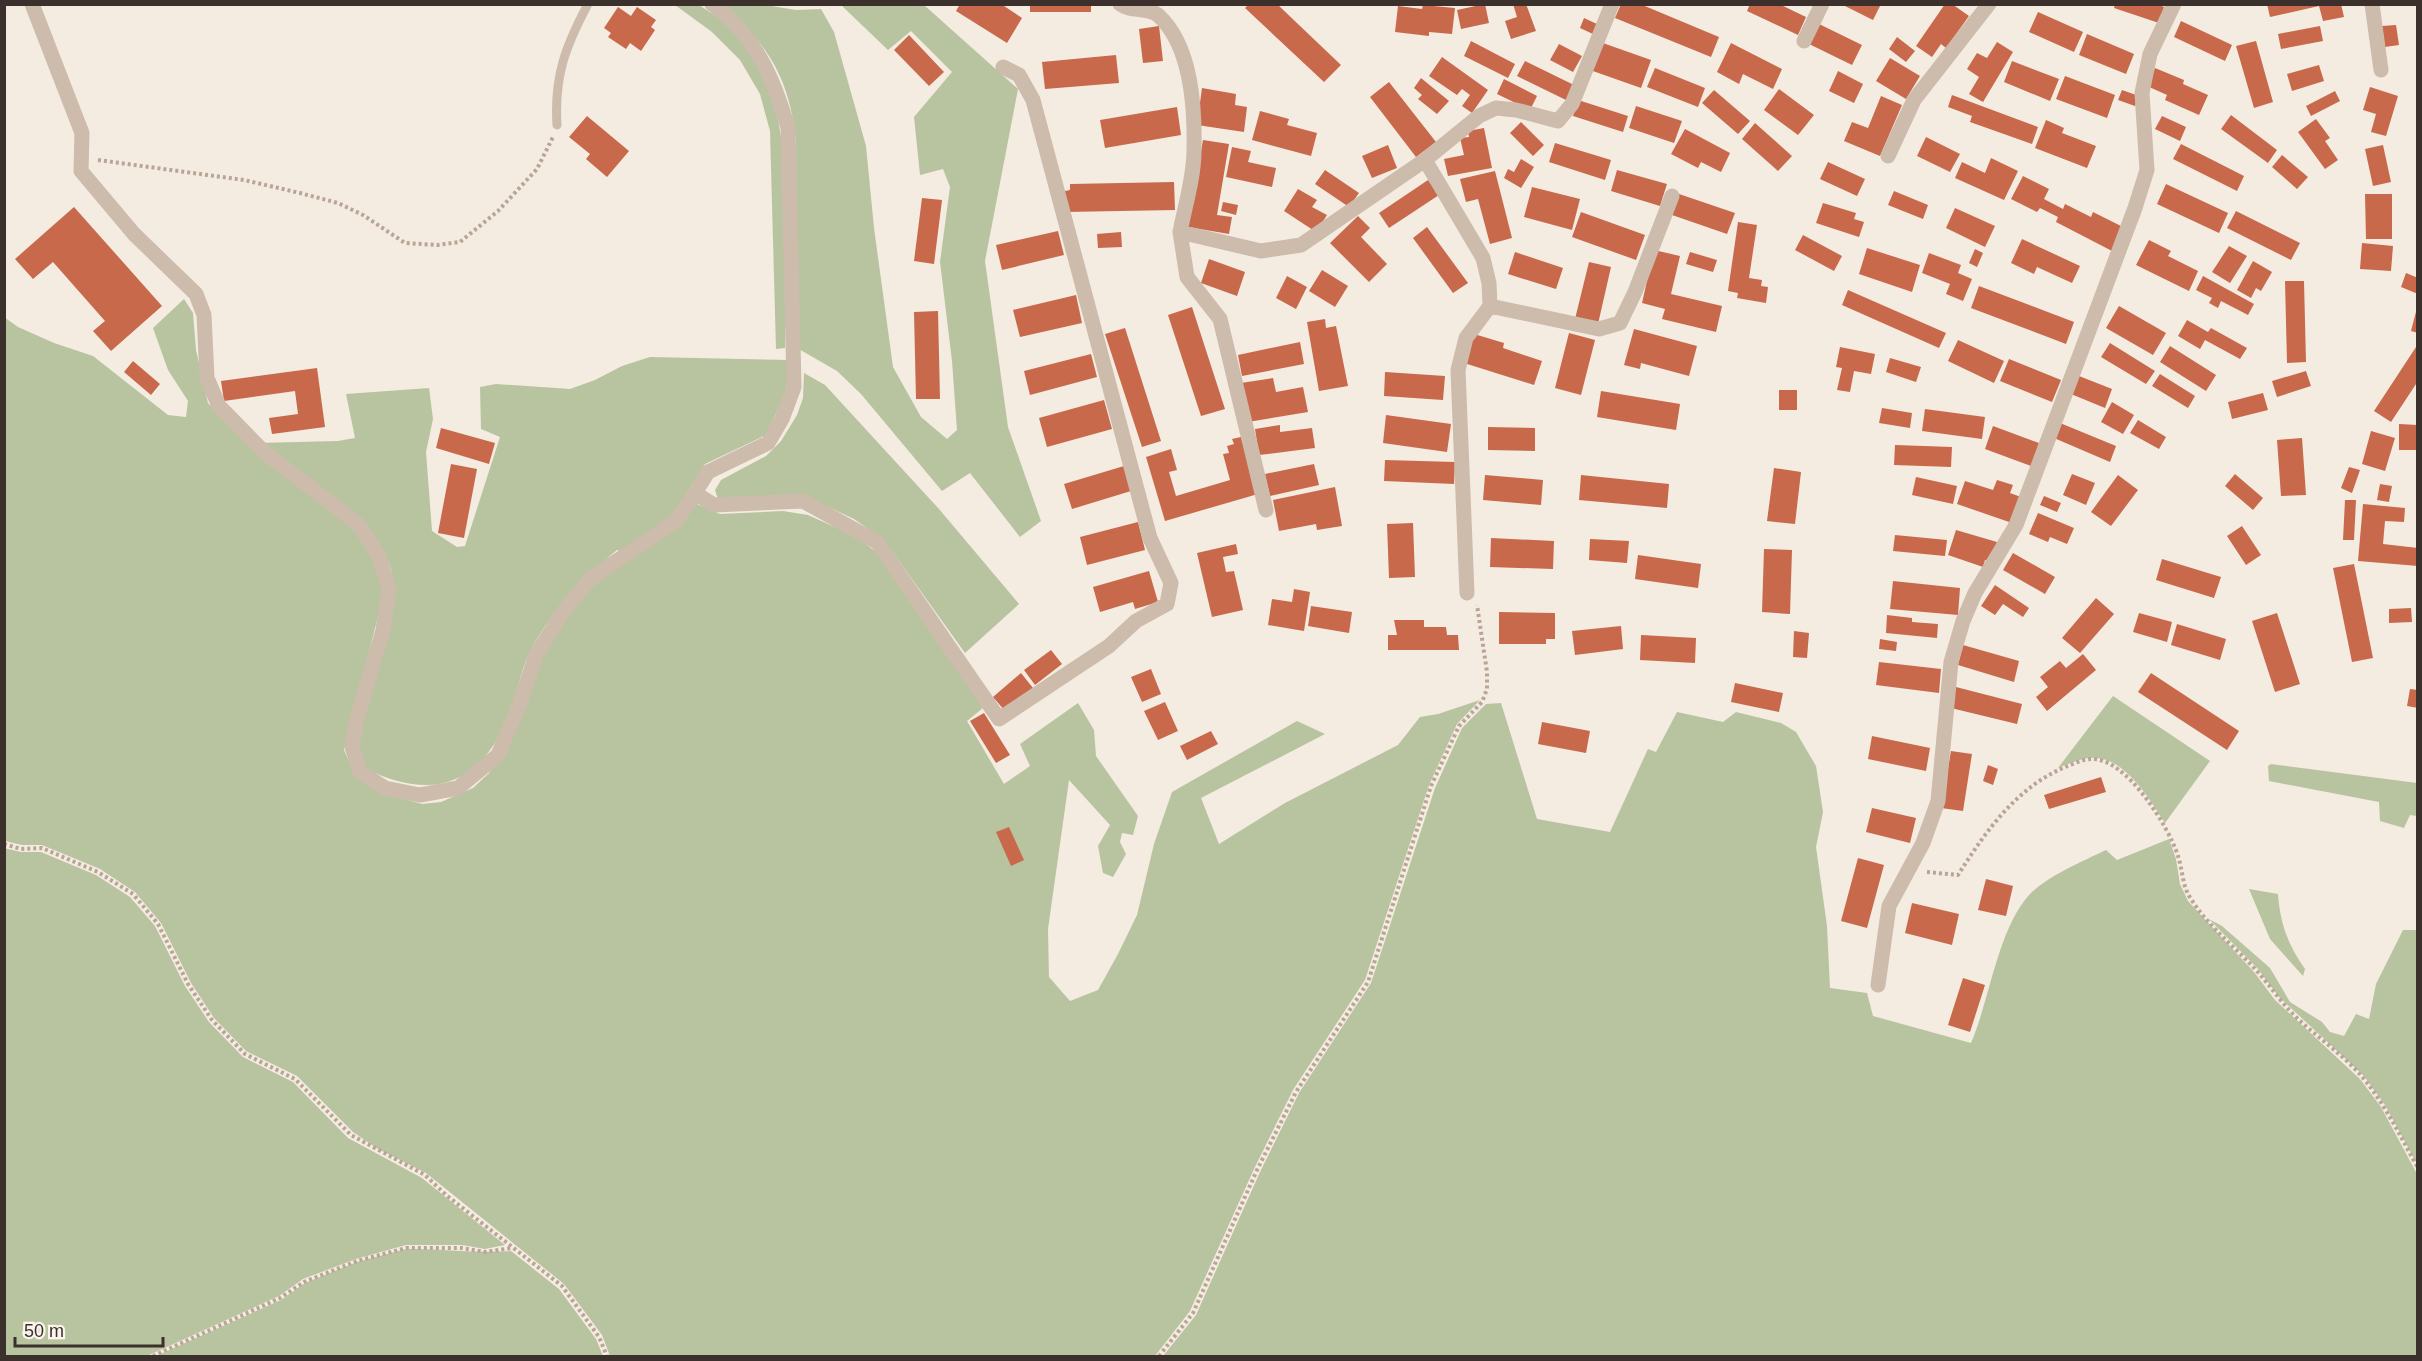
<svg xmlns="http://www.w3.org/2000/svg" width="2422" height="1361" font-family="Helvetica,sans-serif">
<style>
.green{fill:#b8c4a0}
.building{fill:#c8694b}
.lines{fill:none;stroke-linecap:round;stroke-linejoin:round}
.path{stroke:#b9a596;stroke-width:4;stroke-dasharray:3 3;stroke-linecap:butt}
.lane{stroke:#cdbbac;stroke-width:9}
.street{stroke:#cdbbac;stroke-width:15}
</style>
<rect width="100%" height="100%" fill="#f4ebe1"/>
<path class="green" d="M675 5H699L719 18 746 44 773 91 781 137 786 230 785 348 776 349 770 131 760 94 740 60 712 32Z
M723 5H765L796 10 821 9 834 32 866 146 874 228 893 367 921 417 947 439 957 430 952 361 940 262 950 187 943 169 920 175 914 117 952 72 911 31 888 50 841 5H924L1018 89 985 261 1008 427 1041 521 1020 537 970 473 942 491 861 394 837 371 797 348 796 140C789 78 769 46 723 5Z
M184 299 193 313 196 350 208 403 253 450 359 532 372 552 380 572 384 593 344 750 356 777 367 784 385 793 422 804 441 802 473 788 489 773 503 752 542 653 568 614 595 581 628 553 617 550C584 578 548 614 529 654 520 673 517 695 509 715 480 786 433 801 366 769 354 743 360 716 369 690 377 664 398 593 391 569 376 519 298 472 257 443L338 441 355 438 346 394 429 388 433 419 426 452 432 531 457 547 465 546 500 437 481 429 480 387 496 384 570 389 595 380 622 366 650 357 789 360 786 392 766 435 705 464 690 487 697 504 720 514 783 511 808 515 857 537 880 555 983 708 967 721 1004 784 1030 766 1020 744 1078 703 1094 730 1096 756 1138 816 1133 835 1122 833 1120 842 1126 854 1113 877 1103 873 1098 846 1110 825 1069 780 1048 929 1049 977 1070 1001 1098 990 1118 954 1137 915 1154 844 1172 792 1297 721 1325 734 1201 798 1219 844 1285 803 1398 745 1420 717 1438 714 1480 700 1457 724 1429 785 1365 980 1293 1090 1254 1169 1190 1311 1155 1356H610L602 1335 564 1284 426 1173 378 1149 353 1132 297 1076 246 1051 214 1018 191 983 161 923 135 892 100 869 42 845H22L5 841 4 317 18 327 54 343 93 356 168 415 186 417 188 401 168 370 153 328Z
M804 373 825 385 939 509 1019 604 965 653 884 540 854 519 807 497 718 499 715 490 721 480 766 456 781 441 797 415 803 398Z
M2113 696 2210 761 2165 823C2150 800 2123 753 2089 758 2079 759 2068 764 2058 768Z
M1501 703 1537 819 1610 832 1648 749 1656 752 1677 712 1723 722 1736 712 1781 723 1796 732 1816 766 1823 812 1816 847 1827 926 1830 988 1867 993 1873 1016 1971 1043C1990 999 1998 928 2030 894 2048 876 2083 861 2106 850L2117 860 2169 839 2176 859 2180 884 2188 901 2254 972 2275 1000 2360 1079 2381 1107 2417 1174V1356H1163L1196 1315 1260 1172 1299 1093 1371 983 1435 788 1462 728 1486 704Z
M2271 764 2417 783V816L2410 815 2404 828 2380 821 2379 802 2269 781 2268 766Z
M4 848 21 852H41L96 875 130 897 155 926 185 986 209 1022 243 1057 293 1082 348 1138 422 1178 505 1245 485 1249 462 1245H406L356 1259 303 1279 279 1296 147 1356H5Z
M2249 889 2278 894C2280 923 2288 945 2305 969L2303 976 2270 939Z
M2209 919 2222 926 2270 968 2290 1002 2322 1022 2330 1032 2344 1036 2356 1014 2369 1019 2376 984 2403 930H2417V1164L2385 1105 2364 1076 2279 997 2258 969Z
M406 1249C441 1248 476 1254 511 1251L559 1289 596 1339 603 1356H156L281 1300 305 1283 357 1262Z"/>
<path class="building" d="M960 4H1001L1022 18 1007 43 956 11Z
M1030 4H1091V12H1030Z
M1249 4H1277L1341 65 1324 82 1245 8Z
M1485 4 1489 23 1461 29 1457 10Z
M1513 4H1526L1536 31 1511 39 1505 21 1517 17Z
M1621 4H1640L1719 37 1711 57 1615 18Z
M1750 4H1779L1806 17 1798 35 1747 11Z
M1841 4H1881L1873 20Z
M1945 4H1952L1969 16 1946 48 1941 44 1932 57 1916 46Z
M2115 4H2157L2164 7 2159 23 2114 8Z
M2267 4H2341L2344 17 2323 21 2319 6 2270 17Z
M1423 5 1455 8 1452 34 1429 32V36L1395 32 1398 6 1422 9Z
M618 7 631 16 637 7 656 20 651 27 655 30 641 51 630 43 626 49 608 37 611 33 604 28Z
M2038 12 2083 32 2074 52 2029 32Z
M1584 18 1597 24 1593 34 1580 28Z
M2181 21 2232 45 2225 61 2174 37Z
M1817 23 1862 45 1852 65 1807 43Z
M2396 25 2399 45 2385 47 2382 26Z
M1159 26 1163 61 1143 63 1139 29Z
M2320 26 2323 41 2281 49 2278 34Z
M2087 34 2134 54 2126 74 2079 55Z
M909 35 944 72 929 86 894 50Z
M1897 37 1915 51 1906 62 1889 49Z
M1471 41 1515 64 1508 78 1464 56Z
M2256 41 2273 102 2254 108 2236 46Z
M1600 42 1651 60 1641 88 1590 70Z
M1997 42 2013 52 1983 102 1969 94 1979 77 1967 69 1977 53 1987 58Z
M1731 43 1782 69 1773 89 1743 74 1739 84 1717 72Z
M1559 44 1582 56 1573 72 1550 60Z
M1116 55 1119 83 1045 89 1042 62Z
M1442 57 1488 90 1472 113 1462 106 1470 95 1462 89 1457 95 1429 76Z
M1890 58 1920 76 1906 99 1876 81Z
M1525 61 1574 85 1566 100 1517 76Z
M2012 61 2059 79 2050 101 2004 82Z
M2319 65 2324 81 2292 91 2287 74Z
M1655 68 1705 88 1698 107 1647 87Z
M2155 68 2184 80 2183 84 2208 95 2199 115 2165 100 2167 95 2147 86Z
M1838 71 1863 84 1854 103 1829 91Z
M2065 76 2115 95 2107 118 2056 99Z
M1421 78 1449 101 1437 114 1418 99 1422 95 1414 88Z
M1504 79 1537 96 1530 110 1497 94Z
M1389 82 1436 142 1416 157 1370 97Z
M2370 87 2398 96 2386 136 2371 132 2376 114 2363 110Z
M1202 88 1236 94 1235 105 1247 107 1244 132 1197 125Z
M1779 89 1814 115 1798 135 1764 110Z
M1714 90 1750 121 1738 134 1702 103Z
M2122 90 2139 96 2135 106 2118 100Z
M2335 91 2340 101 2311 116 2306 106Z
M1952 95 2038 127 2032 144 1970 122 1972 116 1948 107Z
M1881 96 1902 105 1880 156 1844 141 1852 122 1868 128Z
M1578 100 1628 116 1623 132 1573 116Z
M1636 106 1682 121 1674 143 1629 128Z
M1177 107 1181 135 1105 148 1100 120Z
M1260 111 1289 119 1287 125 1317 133 1311 156 1252 140Z
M2231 115 2277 150 2268 163 2221 129Z
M587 116 629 151 607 177 586 159 590 154 569 137Z
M2162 116 2186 127 2180 141 2155 129Z
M2316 119 2330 138 2325 141 2338 160 2325 169 2298 132Z
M2046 120 2064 128 2062 133 2096 146 2087 168 2035 148Z
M1521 122 1544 145 1533 156 1510 133Z
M1755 123 1792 156 1778 171 1742 139Z
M1484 128 1492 168 1448 176 1444 159 1464 155 1460 138 1469 137 1468 131Z
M1685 129 1730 153 1721 172 1701 162 1698 168 1671 154Z
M1926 137 1960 154 1950 172 1917 156Z
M1203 140 1229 144 1217 215 1232 217 1229 234 1188 227Z
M1555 143 1611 160 1605 180 1549 162Z
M2181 144 2244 176 2237 191 2173 159Z
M1388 145 1397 168 1372 178 1362 156Z
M2383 145 2391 182 2373 186 2365 149Z
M1232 147 1251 151 1248 162 1276 168 1272 187 1226 177Z
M2282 155 2308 177 2297 189 2272 167Z
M1991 158 2018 171 2004 200 1955 178 1962 162 1985 173Z
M1521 159 1534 167 1521 188 1504 178 1508 169 1514 172Z
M1828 162 1865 179 1857 196 1820 179Z
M1325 170 1359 193 1349 207 1315 184Z
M1617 170 1667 184 1660 206 1611 191Z
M1495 171 1512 238 1490 244 1478 199 1466 202 1460 179Z
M2023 176 2049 189 2044 199 2063 209 2065 204 2091 217 2093 212 2123 227 2112 251 2056 222 2058 217 2040 208 2037 212 2011 199Z
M1428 180 1439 195 1389 228 1379 213Z
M1174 182 1175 210 1065 212V191L1070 190V184Z
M2166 184 2228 213 2219 233 2157 204Z
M1532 187 1580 199 1572 230 1524 217Z
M1298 189 1317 200 1312 207 1327 215 1316 232 1284 211Z
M1894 191 1928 205 1923 219 1888 205Z
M1679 194 1735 213 1727 234 1672 215Z
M2365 194H2392V239H2366Z
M922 198 942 200 934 264 914 261Z
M1223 202 1238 205 1236 215 1221 211Z
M1823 203 1856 213 1854 219 1864 222 1859 237 1816 223Z
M74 207 162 306 111 351 93 331 105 321 53 262 33 279 15 259Z
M1955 208 1995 226 1985 247 1946 228Z
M2236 211 2300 243 2291 260 2227 228Z
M1581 212 1645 235 1636 260 1572 237Z
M1358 216 1370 228 1361 237 1387 264 1369 282 1330 243Z
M1738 222 1757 225 1749 278 1762 280 1761 286 1768 287 1766 303 1737 298 1738 293 1728 291Z
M1427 227 1468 283 1453 293 1413 238Z
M1058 231 1064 255 1002 270 996 245Z
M1121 232 1122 247 1098 248 1097 234Z
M1803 235 1842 256 1834 271 1795 250Z
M2022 239 2080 266 2072 283 2037 267 2034 274 2011 263Z
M2149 240 2171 251 2168 256 2198 271 2189 291 2136 265Z
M2362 243 2393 246 2391 271 2360 269Z
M2229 246 2247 256 2230 283 2212 272Z
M1867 248 1920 265 1912 292 1859 274Z
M1975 249 1983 253 1977 267 1969 263Z
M1654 250 1680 256 1671 294 1722 306 1716 332 1662 319 1665 309 1642 303Z
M1515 252 1563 268 1556 289 1508 274Z
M1690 252 1717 260 1713 272 1686 264Z
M1929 253 1961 265 1958 273 1972 279 1963 301 1946 294 1950 284 1922 273Z
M1209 259 1245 272 1237 296 1201 283Z
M2253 261 2272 272 2261 291 2256 288 2251 298 2237 290Z
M1589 262 1611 267 1598 324 1575 319Z
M1322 270 1348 286 1335 307 1309 291Z
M2406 273 2418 278V294L2401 287Z
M1287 276 1307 287 1296 309 1276 298Z
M2203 276 2254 304 2248 315 2221 301 2218 308 2209 303 2212 298 2196 290Z
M2285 281H2304L2306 362 2287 363Z
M1979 286 2074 322 2066 344 1971 308Z
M1848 290 1946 333 1939 348 1842 305Z
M1076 295 1082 323 1020 337 1013 310Z
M2418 304V333L2411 331Z
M2119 306 2166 333 2153 355 2106 328Z
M1192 307 1225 409 1201 416 1168 315Z
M938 311 940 399H916L914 312Z
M1325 319 1326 328 1336 326 1348 386 1319 391 1307 322Z
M2187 320 2208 332 2211 328 2247 348 2240 359 2205 340 2200 349 2178 336Z
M1125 328 1161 441 1142 447 1105 334Z
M1634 329 1697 346 1689 376 1641 363 1640 369 1624 365Z
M1569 333 1595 340 1581 395 1555 388Z
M1474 334 1504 343 1503 348 1542 361 1534 385 1464 363Z
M1958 340 2004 361 1994 383 1948 361Z
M1300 342 1304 364 1242 376 1238 355Z
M2110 343 2155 371 2146 384 2101 357Z
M2418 344V381L2391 422 2374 411Z
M2170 346 2216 375 2206 391 2160 362Z
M1840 347 1875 354 1871 374 1854 371 1850 392 1837 390 1842 368 1836 367Z
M1091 354 1097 377 1030 395 1024 371Z
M1890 358 1921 367 1916 382 1886 372Z
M2009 359 2061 380 2052 402 2000 381Z
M133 361 160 384 151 395 124 372Z
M317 368 325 427 272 434 269 418 298 414 295 391 224 401 221 381Z
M2306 371 2311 386 2277 397 2272 381Z
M1385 372 1445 376 1443 400 1384 396Z
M2160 374 2195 396 2188 408 2152 386Z
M2079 376 2112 389 2105 408 2071 394Z
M1273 378 1276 392 1303 387 1308 412 1248 422 1241 383Z
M1779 390H1797V410H1779Z
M1601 391 1680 404 1676 430 1597 417Z
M2263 393 2268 410 2232 419 2228 402Z
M1104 400 1112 429 1047 447 1039 418Z
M2112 402 2134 415 2123 434 2101 422Z
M1882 408 1912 413 1910 428 1879 423Z
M1925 409 1985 417 1982 439 1922 431Z
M1386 415 1451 424 1447 452 1383 443Z
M2138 420 2166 437 2159 449 2130 433Z
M2060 423 2116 446 2110 462 2054 438Z
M2399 424 2418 425V450H2399Z
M1280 425V432L1312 428 1315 448 1259 455 1255 429Z
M1993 426 2039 443 2031 466 1985 449Z
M1488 427 1535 428V451L1488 450Z
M441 428 495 443 489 464 436 448Z
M2371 431 2395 438 2385 471 2362 464Z
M1241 437 1258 494 1165 521 1146 457 1171 449 1177 470 1169 472 1176 496 1230 480 1223 454 1229 453 1227 446 1234 444 1232 439Z
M2302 438 2306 495 2281 496 2277 440Z
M1895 445 1952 447 1951 467 1894 465Z
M1385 460 1455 462 1454 484 1384 481Z
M451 464 477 469 464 538 438 533Z
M1314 464 1319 485 1270 496 1265 474Z
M1124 466 1131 491 1072 509 1064 484Z
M2349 467 2360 470 2352 493 2341 488Z
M1774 468 1801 472 1795 524 1767 521Z
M2072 474 2095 483 2086 505 2063 495Z
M2235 474 2263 498 2253 510 2225 486Z
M1485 475 1543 480 1541 505 1483 500Z
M1581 475 1669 484 1667 508 1579 500Z
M2118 475 2138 490 2111 526 2091 512Z
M1916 477 1957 486 1953 504 1912 495Z
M1997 480 2013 485 2010 493 2021 497 2012 523 1957 504 1965 481 1993 490Z
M2380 484 2392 486 2389 502 2377 500Z
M1335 487 1342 526 1317 530 1316 524 1279 531 1273 500Z
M2044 496 2061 503 2057 512 2040 505Z
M2345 500H2356L2354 540H2343Z
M2363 504 2405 508 2404 522 2385 521 2383 544 2418 548V566L2358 561Z
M2038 513 2074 528 2067 544 2050 537 2048 542 2029 534Z
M1138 522 1145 550 1087 565 1080 537Z
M1413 523 1415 577 1389 578 1387 524Z
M2242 526 2261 555 2246 565 2227 536Z
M1956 530 1997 542 1991 562 1985 560 1983 567 1948 555Z
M1895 535 1947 540 1945 556 1893 551Z
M1491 538 1554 541 1553 569 1490 567Z
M1590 539 1629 541 1627 563 1589 560Z
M1236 544 1238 554 1223 557 1226 572 1234 571 1243 610 1212 617 1197 553Z
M1764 549 1792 550 1790 614 1762 612Z
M2013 553 2055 577 2045 594 2003 570Z
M1638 555 1701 564 1698 588 1635 579Z
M2162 559 2221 577 2214 598 2156 580Z
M2354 564 2373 658 2352 662 2333 568Z
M1149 571 1158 602 1135 609 1133 602 1100 612 1093 587Z
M1893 581 1960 588 1958 615 1890 609Z
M1995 585 2029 608 2023 617 2003 604 1995 615 1981 606Z
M1294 589 1310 592 1304 631 1268 625 1272 599 1292 602Z
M2096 598 2114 614 2080 653 2062 638Z
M1311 606 1352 612 1349 633 1308 626Z
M2411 608 2412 622 2389 623V609Z
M1499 612 1555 613V639H1546V644H1499Z
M2139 613 2172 622 2167 642 2133 632Z
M2277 613 2300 684 2275 692 2252 621Z
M1887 615 1912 618V622L1938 624 1937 638 1886 633Z
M1394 620H1424V627H1446L1447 635H1458L1459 650H1388V635H1397Z
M2177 624 2226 639 2220 660 2171 645Z
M1621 626 1623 649 1575 655 1572 631Z
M1794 631 1809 633 1807 658 1793 657Z
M1641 635 1696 638 1695 663 1640 660Z
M1880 639 1897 642 1896 651 1879 649Z
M1963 645 2019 661 2014 682 1958 665Z
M1051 650 1062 664 1035 685 1024 670Z
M2083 654 2096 670 2047 711 2036 697 2048 687 2040 677 2060 661 2066 668Z
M1879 662 1941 669 1939 693 1876 685Z
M1151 669 1161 694 1142 702 1131 677Z
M1021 673 1033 688 1005 711 993 697Z
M2151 673 2239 731 2227 750 2138 692Z
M1735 683 1783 693 1779 712 1731 702Z
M1956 687 2022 704 2017 724 1951 708Z
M2410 689 2418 690V708L2407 706Z
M1165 702 1178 731 1158 740 1144 711Z
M984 713 1010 755 996 763 970 721Z
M1542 722 1590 731 1586 753 1538 744Z
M1211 731 1218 744 1187 760 1180 746Z
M1872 736 1930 748 1926 771 1868 759Z
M1951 751 1972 754 1963 811 1941 808Z
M1988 765 1998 769 1993 785 1983 781Z
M2101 777 2106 792 2049 809 2044 795Z
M1872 808 1916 818 1910 843 1866 832Z
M1009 827 1024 860 1011 866 996 832Z
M1858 858 1884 865 1867 928 1841 921Z
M1986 879 2013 886 2006 916 1978 910Z
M1912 903 1959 914 1952 945 1905 933Z
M1963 978 1985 985 1970 1032 1948 1025Z"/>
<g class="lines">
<path class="path" d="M98 160 244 180 300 193 338 203 363 215 405 243 437 245 460 242 498 211 537 169 553 137
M4 844 21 849 42 848 98 872 133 894 158 924 188 984 212 1020 245 1054 295 1079 351 1135 425 1175 446 1195 562 1286 599 1337 607 1356
M1927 872 1958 875C1986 831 2016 788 2065 767 2073 764 2083 759 2091 759 2126 757 2169 827 2178 856 2183 871 2182 886 2191 899 2208 926 2234 946 2255 969 2270 985 2281 1003 2297 1018 2318 1038 2345 1056 2364 1079 2386 1106 2401 1138 2418 1168
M153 1356 280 1298 304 1282 357 1261 406 1248H461L485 1252 512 1248
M1159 1356 1193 1313 1257 1170 1296 1092 1368 982 1431 786 1459 726 1482 702 1487 689V672L1477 605"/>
<path class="lane" d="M557 125C554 77 565 47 588 4"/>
<path class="street" d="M32 4 82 133 81 171 134 234 196 294 204 315 207 378 219 406 264 452 358 524 379 556 389 589 383 630 356 722 352 747 360 772 385 788 420 795 458 788 498 755 520 703 536 655 563 612 590 579 676 521 695 493
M712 4C755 35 774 79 788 128L794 387 782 419 768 443 708 472 695 493 714 505 803 501 877 542 999 719 1109 646 1136 621 1167 604 1171 583 1150 538 1033 100 1019 75 1003 67
M1120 4C1130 12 1150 7 1159 16 1192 47 1195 108 1194 151 1194 177 1185 206 1180 232L1261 251 1301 245 1425 160 1479 116 1496 108 1516 110 1558 121 1572 104 1612 4
M2372 4 2381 70
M1804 41 1822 4
M1888 156 1914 100 1989 4
M1425 160 1483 258 1489 283 1490 306 1466 338 1458 370 1467 593
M1180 232 1187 277 1220 319 1266 510
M1490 306 1599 329 1620 323 1635 292 1672 196
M1878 985 1889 906 1923 843 1938 801 1951 662 1963 621 1975 593 2016 525 2135 208 2147 170 2142 93 2150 54 2174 4"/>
</g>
<rect width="2422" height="1361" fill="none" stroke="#3b302b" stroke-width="12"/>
<path d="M15 1337v9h148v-9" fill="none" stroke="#3b302b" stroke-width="3"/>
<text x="24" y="1337" font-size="18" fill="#3b302b" stroke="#fbf5ee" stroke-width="4.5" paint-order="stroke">50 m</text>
</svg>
